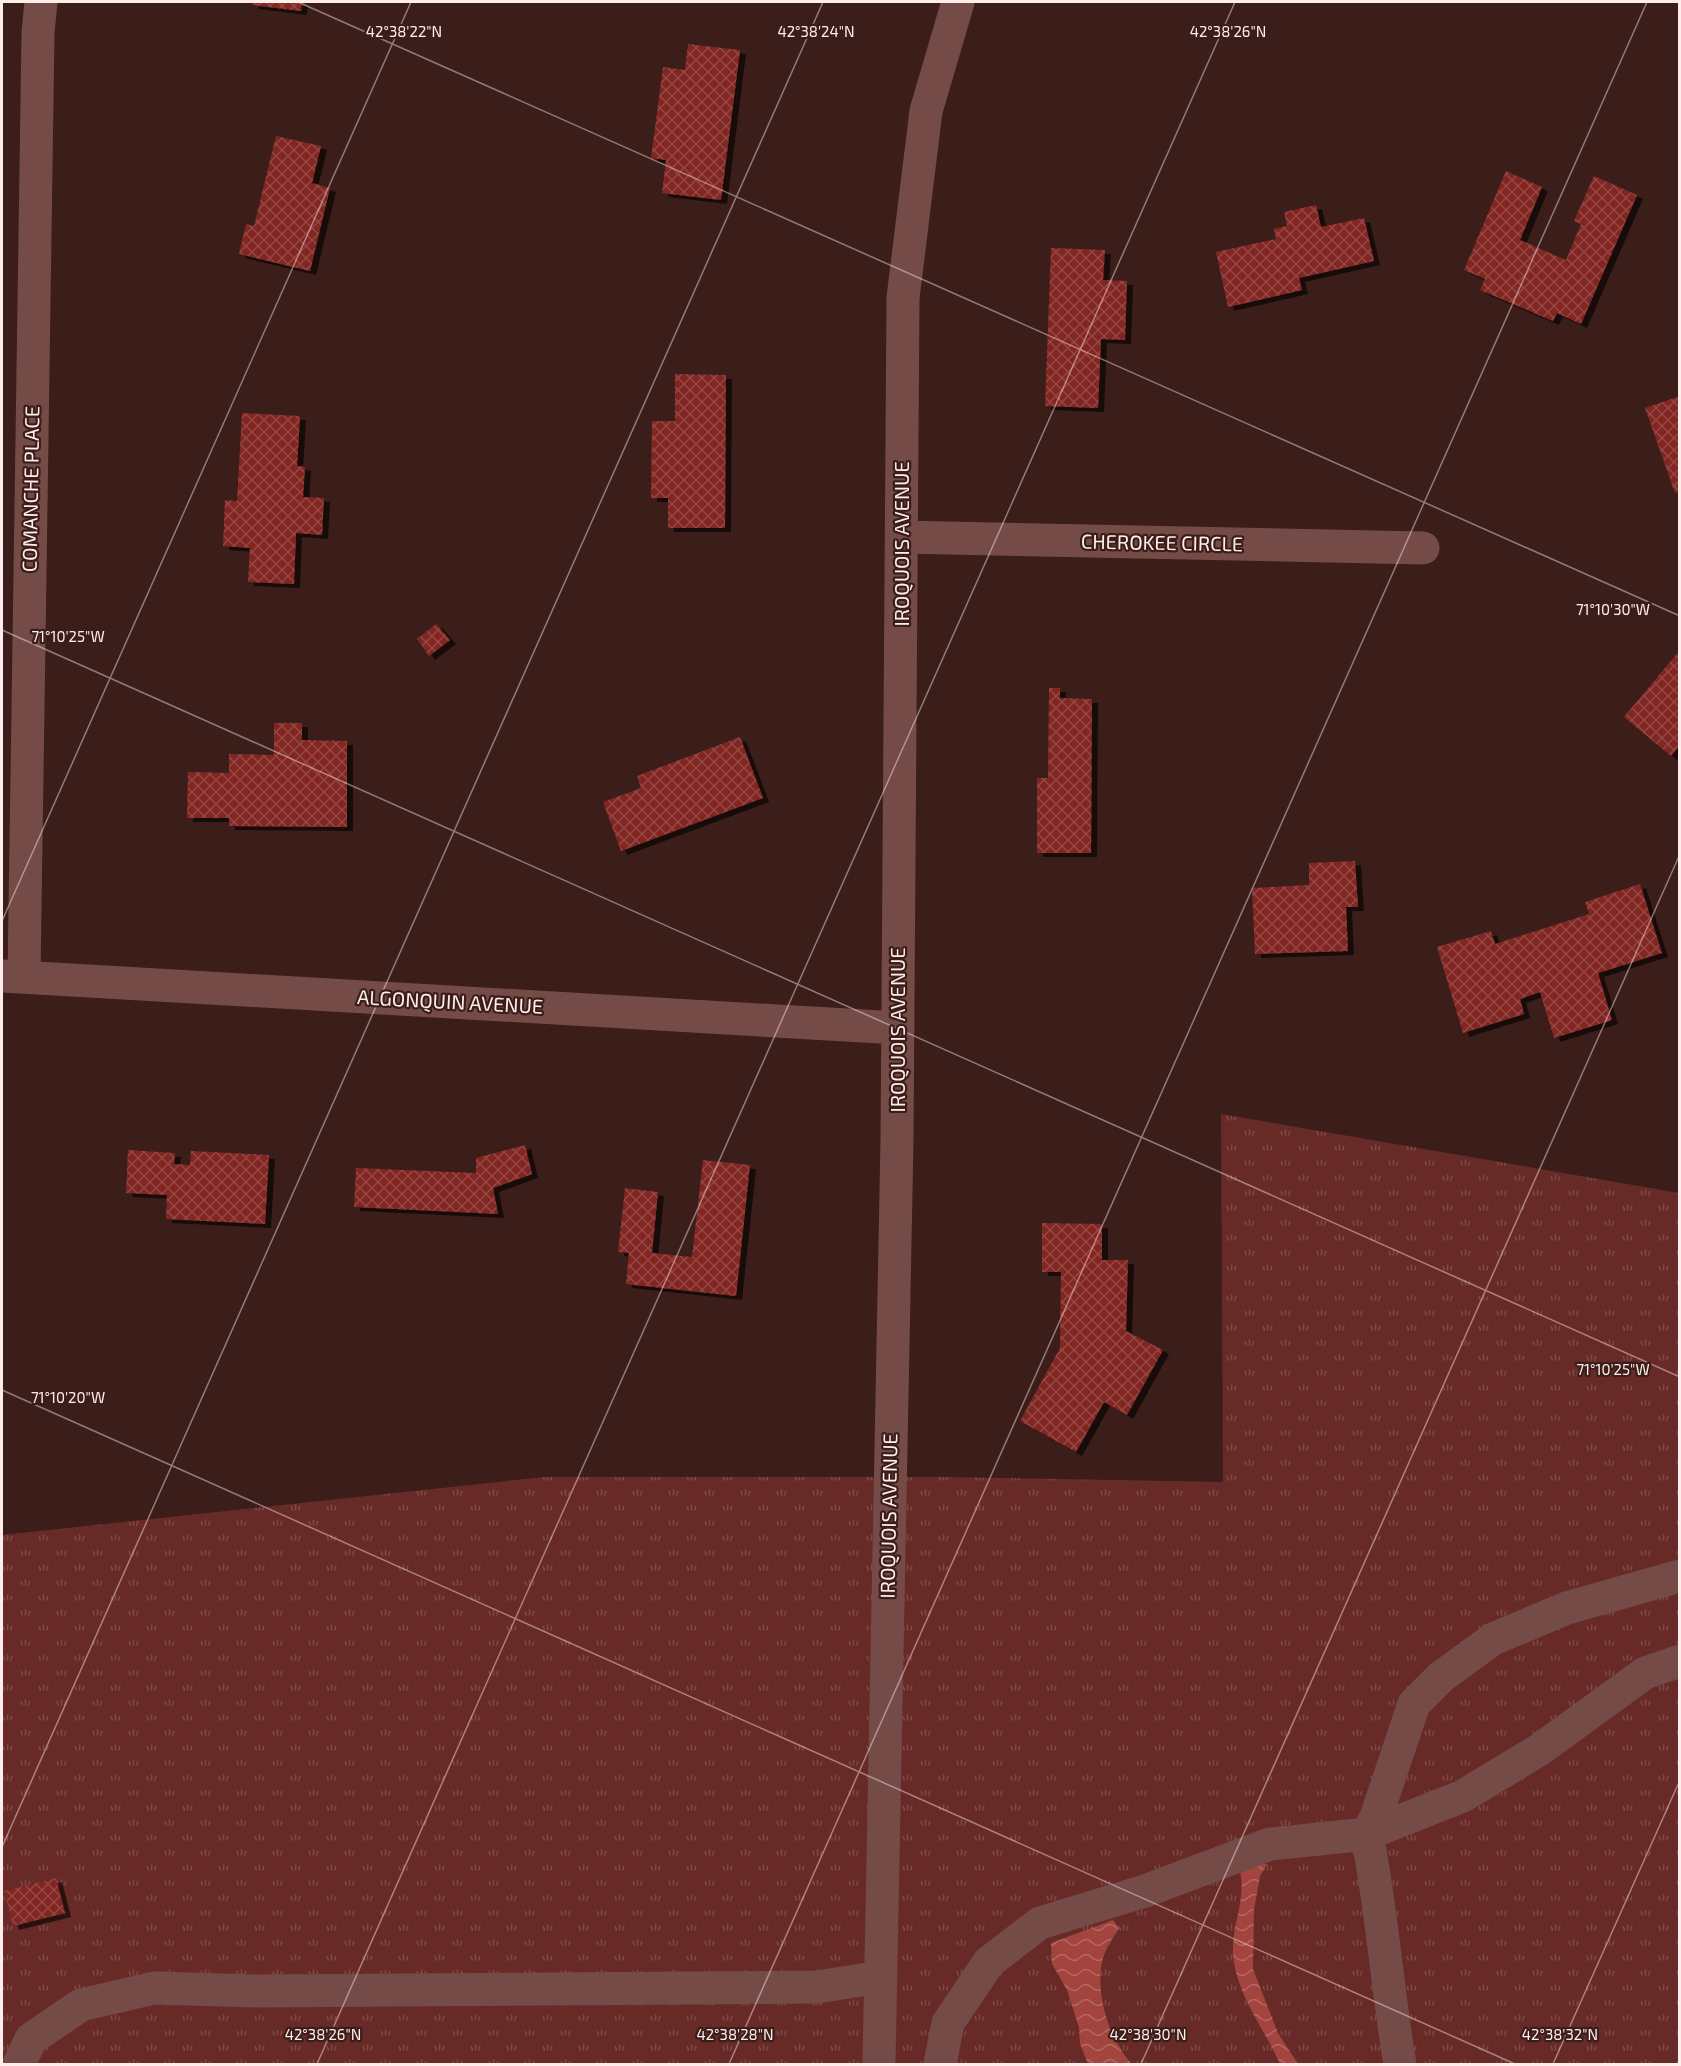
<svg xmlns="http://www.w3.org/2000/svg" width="1681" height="2066" font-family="'Exo 2',sans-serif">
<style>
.grass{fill:url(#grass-tufts)}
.water{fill:url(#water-waves)}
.building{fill:url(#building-cross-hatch);filter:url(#shadow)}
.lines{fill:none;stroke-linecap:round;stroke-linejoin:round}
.minor{stroke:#744b47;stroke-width:33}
.ticks{fill:none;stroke:#feedeb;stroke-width:1.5;stroke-opacity:0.45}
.labels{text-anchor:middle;stroke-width:4.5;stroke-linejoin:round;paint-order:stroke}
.street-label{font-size:20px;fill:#feedeb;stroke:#3b1d1a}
.ticks-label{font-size:15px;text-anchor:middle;fill:#feedeb;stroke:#3b1d1a;stroke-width:4.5;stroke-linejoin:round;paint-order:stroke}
</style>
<defs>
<pattern id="grass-tufts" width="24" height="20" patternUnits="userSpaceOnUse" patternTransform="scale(1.5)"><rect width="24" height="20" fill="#672a27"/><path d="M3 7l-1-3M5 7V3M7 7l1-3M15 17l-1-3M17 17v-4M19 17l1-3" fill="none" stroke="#7e4946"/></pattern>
<pattern id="water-waves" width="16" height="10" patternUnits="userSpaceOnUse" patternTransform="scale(1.5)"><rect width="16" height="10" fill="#a3443f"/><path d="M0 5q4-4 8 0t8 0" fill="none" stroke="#b56864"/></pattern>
<pattern id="building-cross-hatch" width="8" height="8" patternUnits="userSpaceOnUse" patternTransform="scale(1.5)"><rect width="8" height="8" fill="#822624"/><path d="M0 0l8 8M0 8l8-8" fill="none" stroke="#954644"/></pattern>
<filter id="shadow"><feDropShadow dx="6" dy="4" stdDeviation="0" flood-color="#0009"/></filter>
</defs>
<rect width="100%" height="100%" fill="#3b1d1a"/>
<path class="grass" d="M1221 1114 1679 1193V2064H2V1535L544 1477H944L1223 1482Z"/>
<path class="water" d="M1267 1864 1260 1876 1254 1910 1253 1969 1278 2033 1298 2064H1280C1264 2028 1237 1996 1233 1955 1231 1924 1249 1895 1238 1865Z
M1113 1920 1119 1928C1114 1937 1106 1947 1103 1958 1094 1991 1109 2040 1132 2064H1088L1080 2044 1079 2028 1067 1990 1052 1964 1051 1943Z"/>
<path class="building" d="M253 2H302L301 11 252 5Z
M688 44 740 50 721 200 662 193 666 160 651 158 663 67 685 70Z
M276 136 321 146 312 183 330 188 310 271 239 254 246 224 254 226Z
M1506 171 1542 187 1520 240 1566 260 1581 224 1574 221 1594 176 1637 195 1581 324 1557 313 1553 321 1480 290 1485 279 1464 270Z
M1316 205 1321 227 1364 218 1374 261 1299 278 1302 290 1228 307 1216 252 1276 239 1274 229 1287 226 1284 212Z
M1051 248 1105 250 1103 280 1127 281 1125 340 1101 339 1098 408 1045 406Z
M675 374 726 375 725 528H668V498H651L652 421H675Z
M1680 396V491L1675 493 1645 408Z
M242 413 300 416 297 466 305 467 303 497 324 498 322 535 296 533 294 584 248 582 250 548 223 546 225 500 237 501Z
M436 624 450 640 429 656 417 639Z
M1680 650V745L1671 756 1624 717Z
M1049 688H1060V698L1092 699 1091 853H1037V778H1048Z
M274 723H302V740L347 741V827L229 826V818H187L188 772 229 773V754L274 755Z
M740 737 763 798 621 851 603 802 641 788 637 776Z
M1355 861 1358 907H1346L1348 951 1255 954 1252 888 1309 885V863Z
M1640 884 1662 953 1598 973 1612 1020 1554 1038 1540 992 1520 999 1524 1014 1463 1033 1437 947 1491 931 1495 944 1589 914 1585 902Z
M525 1145 532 1174 493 1188 498 1214 354 1207 356 1168 476 1173V1158Z
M128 1150 175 1153 174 1164 190 1165 191 1151 269 1155 265 1224 166 1219 167 1195 126 1193Z
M703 1160 750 1165 736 1296 626 1284 629 1253 618 1252 625 1188 658 1192 652 1253 692 1257Z
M1042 1223 1102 1224V1260H1128L1126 1331 1163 1350 1127 1415 1104 1402 1076 1452 1020 1421 1060 1348 1061 1272H1042Z
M56 1878 65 1913 13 1926 4 1891Z"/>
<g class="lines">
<path class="minor" d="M902 537 1423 548
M3 976 898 1028
M24 977 38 33 41 2
M1367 1834 1376 1817 1414 1704 1441 1677 1493 1639 1567 1608 1680 1576
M1367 1834 1463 1796 1539 1750 1645 1673 1680 1661
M19 2064 31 2039 81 2005 154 1988 256 1991 817 1987 880 1977
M879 2064 897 1140 903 298 926 111 958 2
M940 2064 948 2023 989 1962 1040 1923 1145 1891 1270 1844 1367 1834C1382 1911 1387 1988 1400 2064"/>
</g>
<path class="ticks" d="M298 2 1680 616M2 630 1680 1377M2 921 411 2M2 1390 1515 2064M2 1847 823 2M317 2064 1235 2M729 2064 1647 2M1141 2064 1680 854M1553 2064 1680 1780"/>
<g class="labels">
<g class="street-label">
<text transform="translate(31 489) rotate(-89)" y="7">COMANCHE PLACE</text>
<text transform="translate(1162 543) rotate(1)" y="7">CHEROKEE CIRCLE</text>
<text transform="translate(902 544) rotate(-90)" y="7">IROQUOIS AVENUE</text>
<text transform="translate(450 1002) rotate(3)" y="7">ALGONQUIN AVENUE</text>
<text transform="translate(898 1030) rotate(-90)" y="7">IROQUOIS AVENUE</text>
<text transform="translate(889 1516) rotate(-89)" y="7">IROQUOIS AVENUE</text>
</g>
</g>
<g class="ticks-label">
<text x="404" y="37">42°38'22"N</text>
<text x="1228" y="37">42°38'26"N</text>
<text x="816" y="37">42°38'24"N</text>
<text x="1613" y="615">71°10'30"W</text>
<text x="68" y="642">71°10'25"W</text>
<text x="1613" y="1375">71°10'25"W</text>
<text x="68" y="1403">71°10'20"W</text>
<text x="323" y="2040">42°38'26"N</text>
<text x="735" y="2040">42°38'28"N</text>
<text x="1148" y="2040">42°38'30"N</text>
<text x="1560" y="2040">42°38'32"N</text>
</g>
<rect width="1681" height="2066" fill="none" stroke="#feedeb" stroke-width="6"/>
</svg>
